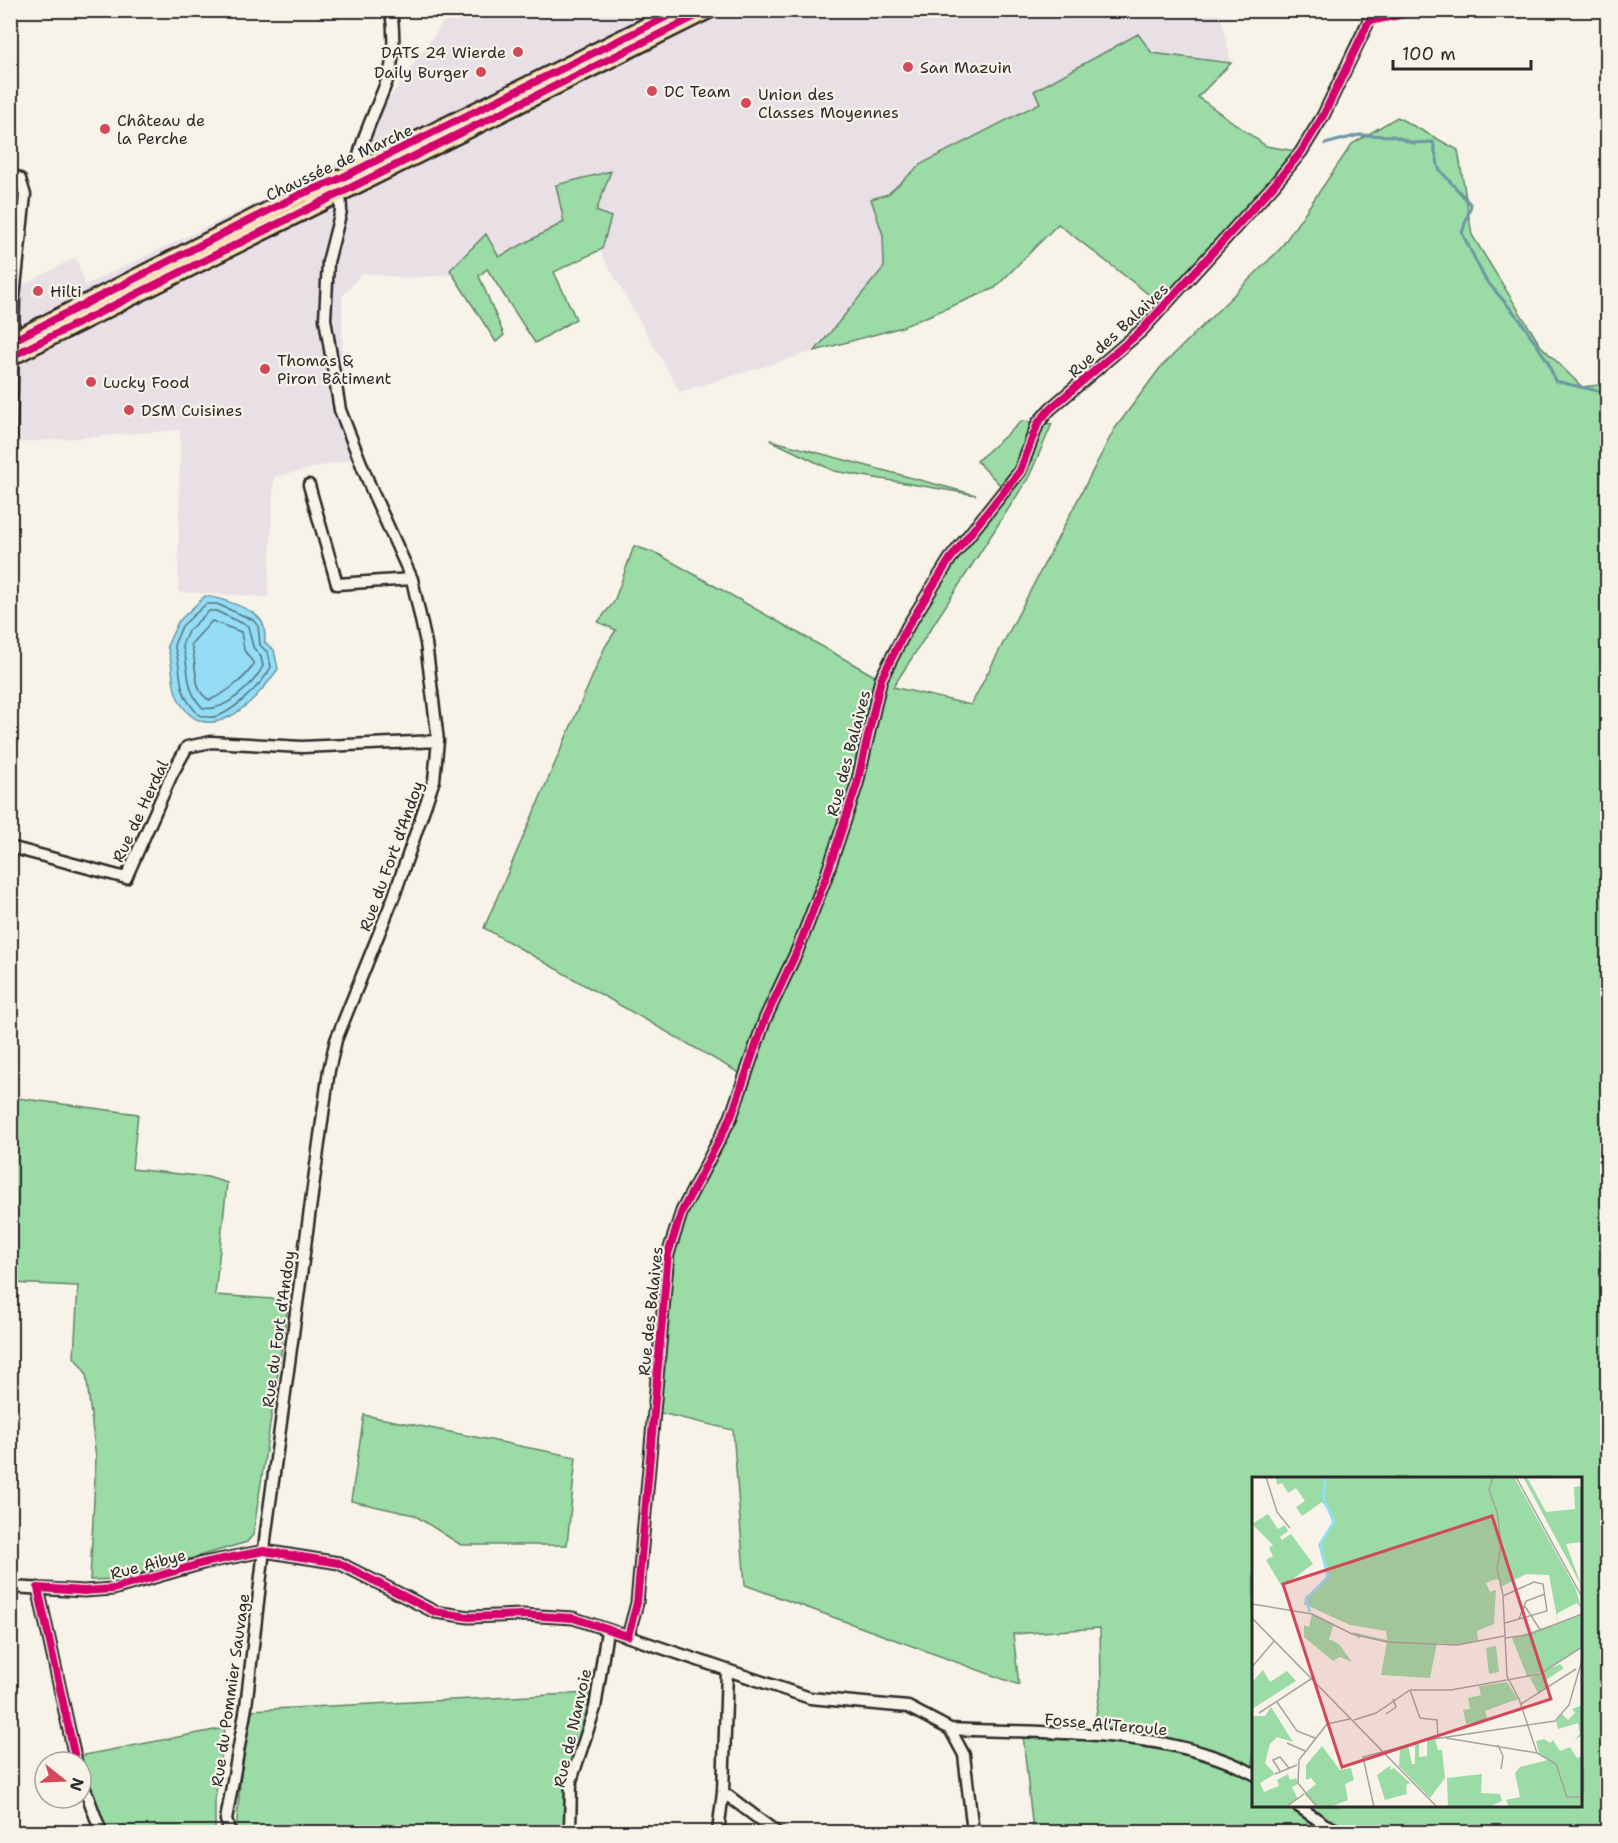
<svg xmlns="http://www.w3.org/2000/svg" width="1618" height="1843" font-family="'Shantell Sans',sans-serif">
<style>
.built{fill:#e9e0e6}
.green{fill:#9bdba5;stroke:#638368;stroke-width:1.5}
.water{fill:#94ddf5;stroke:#6a96a4;stroke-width:1.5}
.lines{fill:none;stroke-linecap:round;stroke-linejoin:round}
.shore{stroke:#55727c;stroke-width:1.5}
.stream{stroke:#6a96a4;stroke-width:3}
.street-casing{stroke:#2b2b2b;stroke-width:15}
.primary-casing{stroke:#2b2b2b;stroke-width:21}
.street{stroke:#f7f3e8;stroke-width:10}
.primary{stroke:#fbddab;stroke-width:16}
.cycleway-casing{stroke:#f7f3e8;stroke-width:11}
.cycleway{stroke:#d6006c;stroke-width:8}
.poi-dot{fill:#d1495b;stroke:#f7f3e8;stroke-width:2}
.labels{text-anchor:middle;stroke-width:4.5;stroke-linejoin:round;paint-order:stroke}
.poi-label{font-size:16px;fill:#2b2b2b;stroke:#f7f3e8;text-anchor:start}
.street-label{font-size:16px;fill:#2b2b2b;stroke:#f7f3e8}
.inset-river{fill:none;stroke:#94ddf5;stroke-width:3}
.inset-road{fill:none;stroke:#a5a39c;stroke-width:1.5}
.view{fill:#d1495b;fill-opacity:0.15;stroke:#d1495b;stroke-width:3}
.inset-edge{fill:none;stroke:#2b2b2b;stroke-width:3}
</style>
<rect width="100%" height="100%" fill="#f7f3e8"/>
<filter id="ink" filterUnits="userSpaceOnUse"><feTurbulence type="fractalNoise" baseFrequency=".0167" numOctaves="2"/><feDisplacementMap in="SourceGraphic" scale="12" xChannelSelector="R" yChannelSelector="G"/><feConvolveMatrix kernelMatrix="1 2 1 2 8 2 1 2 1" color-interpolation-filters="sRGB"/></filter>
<g filter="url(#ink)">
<path class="built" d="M474 10 1220 11 1231 63 1152 53 1139 34 1035 91 1040 103 921 163 888 194 871 199 883 235 884 267 815 351 680 392 586 227 454 275 406 278 362 273 342 297 343 387 358 458 274 477 268 597 178 592 180 430 12 443 18 288 76 257 85 285 346 160 451 11H466L469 14Z"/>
<path class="green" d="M1138 34 1152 53 1231 63 1198 97 1266 146 1301 152 1165 307 1058 224 995 288 902 327 815 351 884 267 883 235 871 199 888 194 921 164 1040 103 1034 91Z
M1397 117 1458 150 1472 235 1540 345 1582 387 1607 384V1832H1033L1023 1735 1148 1744 1219 1761 1253 1780 1254 1806H1580V1478H1254L1253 1771C1202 1742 1150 1740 1093 1733L1101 1685 1100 1628 1013 1634 1019 1685 745 1585 733 1430 660 1413 672 1254 677 1232 825 889 881 679 908 626 1005 490 977 461 1022 421 1052 424 1029 477 893 687 971 705 1114 430 1160 368 1280 249 1352 144Z
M611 171 596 211 611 217 602 249 554 272 576 319 535 343 487 269 479 276 504 335 496 342 450 270 486 234 499 257 564 222 556 185Z
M770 440 976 495 834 471Z
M634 546 658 554 878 678 855 782 824 875 741 1074 484 928 605 647 616 630 598 622 614 602Z
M17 1098 138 1114 132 1169 208 1177 227 1183 215 1295 289 1300 253 1535 247 1542 121 1579 90 1580 96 1458 86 1373 74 1357 78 1286 11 1283 10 1164Z
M364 1415 576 1457 567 1545H461L414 1515 351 1501Z
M590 1693 567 1832H236L245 1724 251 1710Z
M225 1728 215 1800V1832H106L79 1756Z"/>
<path class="water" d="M205 596C219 598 258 609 263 624 265 629 265 637 265 643L274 650 278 669C255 703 204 754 177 696 171 683 174 663 167 646L178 622Z"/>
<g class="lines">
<path class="shore" d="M206 604H217L253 620 258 626 260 645 268 653 271 667C264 682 231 715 213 717 209 718 203 716 199 715 173 688 185 676 174 645L182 626Z
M209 611H216L248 626 253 647 261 657 263 666C254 684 224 713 203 708 183 688 191 669 182 645L188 631Z
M212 621 241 632 244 650 254 664C245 679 226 693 210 700 191 692 198 662 191 644Z"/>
<path class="stream" d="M1325 144 1359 135 1393 136 1413 143 1433 142 1439 169 1471 205 1462 233 1485 279 1521 321 1548 362 1555 381 1598 391 1608 388"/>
<g class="street-casing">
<path id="street" d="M10 173 20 179 25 195 14 297 10 474
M359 174C351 154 384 96 390 71 395 51 394 31 391 10
M309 485 337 584 412 579
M10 847 126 878 172 774 187 747 211 742 302 747 438 741
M10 1587 84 1591 113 1589 203 1563 264 1551 339 1563 435 1612 469 1617 523 1615 573 1618 810 1698 908 1707 950 1729 964 1755 973 1832
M38 1588 76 1762
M628 1636 637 1603 668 1254 682 1211 731 1117 765 1019 797 951 826 877 857 784 881 679 908 626 950 559 1020 471 1038 423 1050 409 1142 330 1273 186 1301 152 1323 116 1374 10
M950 1729C1047 1734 1167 1727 1254 1774
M81 1778 101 1832
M723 1792 776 1832
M1298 1806 1324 1824 1342 1832
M230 1832 226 1820 246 1707 266 1532 329 1070 336 1040 394 896 434 780 438 741 426 643 412 579 372 491 340 410 325 319 328 262 341 211 340 189
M570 1832 571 1781 595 1708 607 1631
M718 1832 723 1792 727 1671"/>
</g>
<g class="primary-casing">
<path id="primary" d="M10 342 301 194 335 181 680 10
M10 357 708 10"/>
</g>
<use href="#street" class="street"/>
<use href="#primary" class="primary"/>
<g class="cycleway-casing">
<path id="cycleway" d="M10 342 301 194 335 181 680 10
M10 357 708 10
M76 1762 38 1588 84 1591 113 1589 203 1563 264 1551 339 1563 435 1612 469 1617 523 1615 573 1618 628 1636 637 1603 668 1254 682 1211 731 1117 765 1019 797 951 826 877 857 784 881 679 908 626 950 559 1020 471 1038 423 1050 409 1142 330 1273 186 1301 152 1323 116 1369 21 1425 10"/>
</g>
<use href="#cycleway" class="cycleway"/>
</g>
</g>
<g class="poi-dot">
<circle cx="518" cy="52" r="6"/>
<circle cx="908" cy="67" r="6"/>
<circle cx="481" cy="72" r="6"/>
<circle cx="652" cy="91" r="6"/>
<circle cx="746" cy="103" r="6"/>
<circle cx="105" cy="129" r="6"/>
<circle cx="38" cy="291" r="6"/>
<circle cx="265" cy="369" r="6"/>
<circle cx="91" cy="382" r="6"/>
<circle cx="129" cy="410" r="6"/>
</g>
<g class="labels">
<g class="poi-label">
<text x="506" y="58" text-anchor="end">DATS 24 Wierde</text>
<text x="920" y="73">San Mazuin</text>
<text x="469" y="78" text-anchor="end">Daily Burger</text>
<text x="664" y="97">DC Team</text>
<text x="758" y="100">Union des<tspan x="758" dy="18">Classes Moyennes</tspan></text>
<text x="117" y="126">Château de<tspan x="117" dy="18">la Perche</tspan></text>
<text x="50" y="297">Hilti</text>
<text x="277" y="366">Thomas &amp;<tspan x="277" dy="18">Piron Bâtiment</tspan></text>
<text x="103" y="388">Lucky Food</text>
<text x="141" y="416">DSM Cuisines</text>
</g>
<g class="street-label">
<text transform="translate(339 162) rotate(-25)" y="6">Chaussée de Marche</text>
<text transform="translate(1118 330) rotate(-43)" y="6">Rue des Balaives</text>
<text transform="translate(848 753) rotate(-75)" y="6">Rue des Balaives</text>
<text transform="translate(140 811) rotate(-65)" y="6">Rue de Herdal</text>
<text transform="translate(391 856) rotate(-70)" y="6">Rue du Fort d'Andoy</text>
<text transform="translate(650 1311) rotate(-84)" y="6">Rue des Balaives</text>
<text transform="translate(278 1329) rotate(-82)" y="6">Rue du Fort d'Andoy</text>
<text transform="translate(148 1564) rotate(-15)" y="6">Rue Aibye</text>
<text transform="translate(230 1690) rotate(-82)" y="6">Rue du Pommier Sauvage</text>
<text transform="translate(1106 1724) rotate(5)" y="6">Fosse Al'Teroule</text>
<text transform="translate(572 1728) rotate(-77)" y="6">Rue de Nanvoie</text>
</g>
</g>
<g transform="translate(1252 1477)">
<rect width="330" height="330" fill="#f7f3e8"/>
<path d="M24 0H262L323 110 330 133 325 126 311 133 305 137 306 146 297 98 274 97 249 110 247 102 241 103 234 106 238 115 244 113 242 147 225 154 226 163 208 168 185 166 178 201 129 198 135 165 109 158 107 162 100 155 135 163 134 154 98 148 52 127 54 119 63 115 76 97 66 68 80 46 79 37 70 25 50 39 44 30 53 24 44 11 36 16 30 6 25 8ZM271 0H275L294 35 323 32 322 10 330 9V65L314 67 330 110ZM16 37 26 52 33 48 36 54 28 60 30 63 39 57 61 87 30 110 14 83 21 79 17 71 21 68 0 47ZM60 137 82 147 77 162 87 167 100 185 88 180 81 184 52 160V148L57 150ZM330 138V170L290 195 275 199 260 161ZM244 169 247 195 237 197 234 171ZM308 187 312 191 294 203 296 209 286 216 278 201ZM11 193 18 205 35 194 44 204 0 232V205ZM255 205 266 222 233 234 236 243 214 247 211 233 218 232 216 221 229 218 227 209ZM330 228V264L329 259 322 263 328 257 326 246 306 252 304 244 310 237 316 243 323 236 320 232ZM19 230 41 265 25 260 18 267 13 286 23 297 8 306 12 315 27 309 25 303 36 297 38 303 44 301 46 307 40 310 46 322 34 330H0V239H13ZM183 262 186 273H190L193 301 178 321 147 289 148 270 156 268 160 287H163V266L167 265V280L175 279V263ZM292 262 298 266 301 263 308 274 318 270 325 281 330 279V273V320H313L330 321V330H257L254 323 268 320 263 296 268 290 296 283 287 276 284 264ZM70 269 88 293 99 291 102 303 93 307 96 323 78 330H65L52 317 64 307 59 301 54 303V288ZM139 288 138 293 142 291 158 306 154 308 155 317 133 323 125 298ZM230 297 229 316 248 317 250 324 237 330H196L195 301Z" fill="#9bdba5"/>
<path class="inset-river" d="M58 135 54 122 76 100 68 67 82 45 71 20 73 4 69 0"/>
<path class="inset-road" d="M14 0 25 35 38 51M241 0 237 13 245 35 249 67 245 92 251 118M264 0 330 120M0 127 60 137 100 157 135 165 205 168 252 159M272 128 289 154M0 141 185 330M267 142 274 124 293 117M253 146 295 134 291 107 282 105 251 119 255 199 267 222 285 276 304 287 315 320H330M253 161 276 158 330 137M0 190 22 164M158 213 168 241 185 243 186 261M25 225 45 254 63 261M269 227 324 192M7 236 59 202M134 237 144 230 141 222M102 243 124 236 158 213H199L288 197 330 170M194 261 285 276M35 266 53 274M246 268 251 279 249 292M28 294 21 283 28 280 37 291M23 297 45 288M34 330 52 317M65 330 46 306 47 283 75 247 98 242M122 330 111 280 175 263 303 244 317 228 330 183"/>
<path class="view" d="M240 39 299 222 90 290 31 107Z"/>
<rect width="330" height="330" class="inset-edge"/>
</g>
<rect width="1618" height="1843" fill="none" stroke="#f7f3e8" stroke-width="36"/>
<rect x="18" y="18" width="1582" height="1807" fill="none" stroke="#2b2b2b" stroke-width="2" filter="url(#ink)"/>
<g transform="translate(63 1780) rotate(108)"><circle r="28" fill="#f7f3e8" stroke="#a5a39c" stroke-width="1.5"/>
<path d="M0-4.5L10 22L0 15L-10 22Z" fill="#d1495b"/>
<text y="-9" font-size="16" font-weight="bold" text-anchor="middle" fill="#2b2b2b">N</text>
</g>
<path d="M1393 60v9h138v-9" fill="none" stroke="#2b2b2b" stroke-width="3"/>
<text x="1402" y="60" font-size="18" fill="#2b2b2b" stroke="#f7f3e8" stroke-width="4.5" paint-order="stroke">100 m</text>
</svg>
